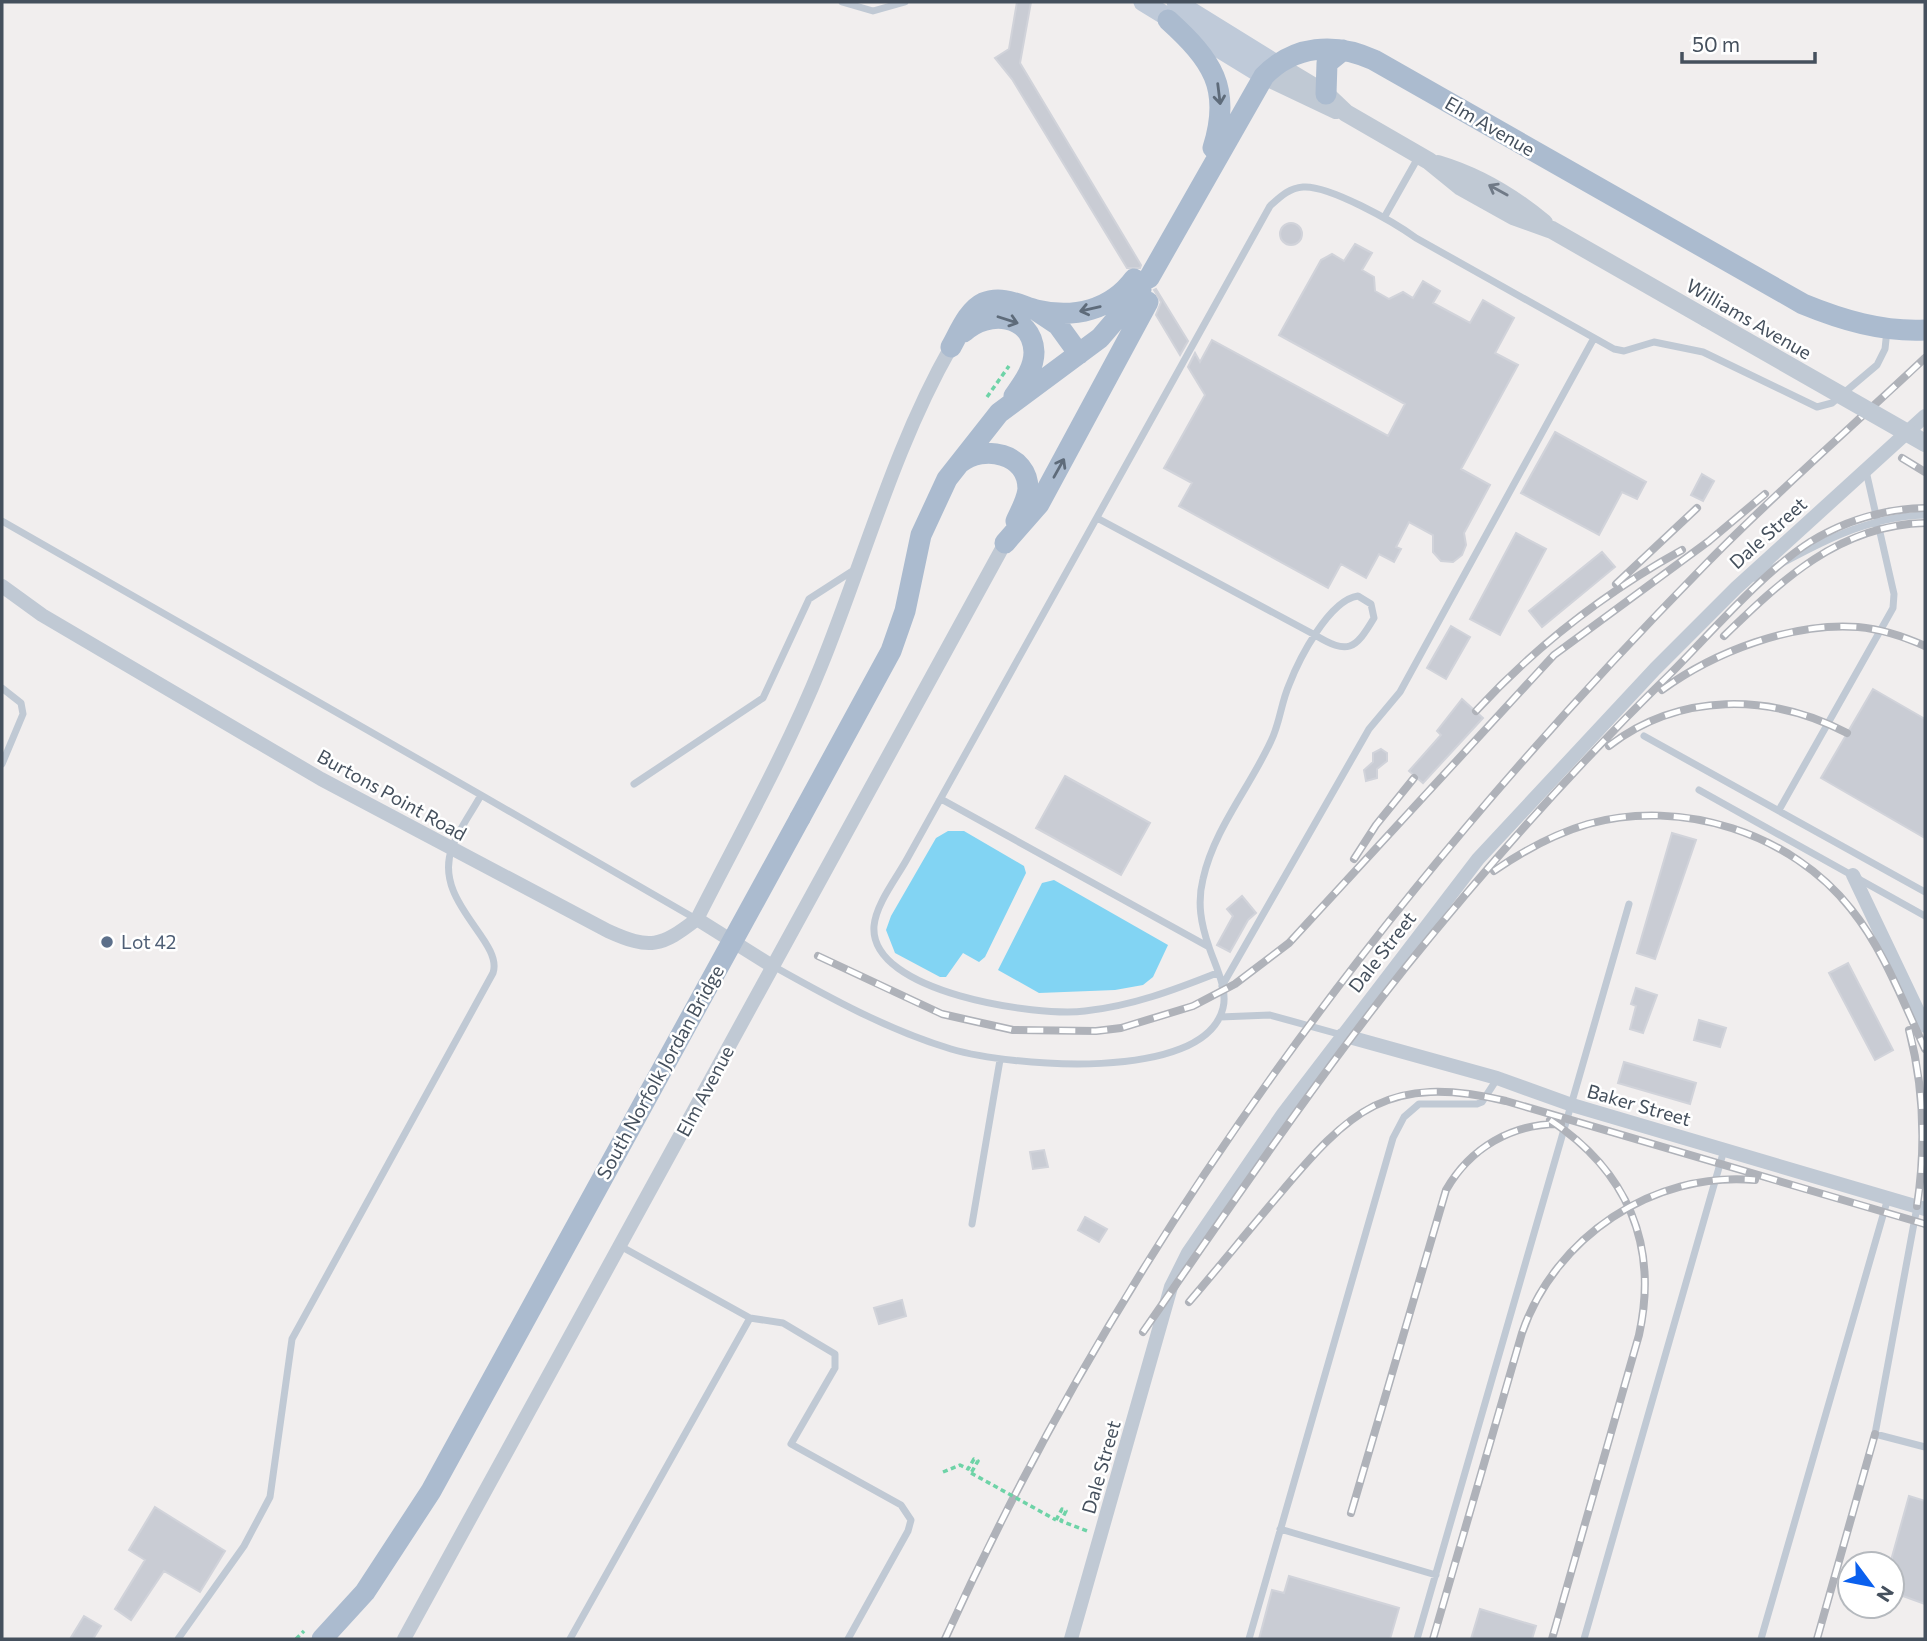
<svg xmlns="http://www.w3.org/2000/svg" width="1927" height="1641" font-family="Commissioner,sans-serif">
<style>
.water{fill:#82d4f3}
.building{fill:#c9ccd4;stroke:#d1d3da;stroke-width:2}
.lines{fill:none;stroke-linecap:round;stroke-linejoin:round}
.path{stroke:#6ed3a7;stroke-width:3.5;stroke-dasharray:5 3.5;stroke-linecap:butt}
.service{stroke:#c0c9d4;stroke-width:7}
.minor{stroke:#c0c9d4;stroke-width:14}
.tertiary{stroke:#c0c9d4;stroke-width:18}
.secondary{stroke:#bfcad9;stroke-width:19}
.primary{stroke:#abbbcf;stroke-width:21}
.rail-casing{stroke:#afb2b9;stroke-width:8}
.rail{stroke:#fff;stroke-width:5;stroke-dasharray:16;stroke-linecap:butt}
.path-bridge{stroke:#6ed3a7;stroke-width:3.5;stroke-dasharray:5 3.5;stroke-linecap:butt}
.tertiary-bridge{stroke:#c0c9d4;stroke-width:18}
.primary-bridge{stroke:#abbbcf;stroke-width:21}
.oneway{stroke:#5e6b7a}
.oneway2{stroke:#707a87}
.service-dot{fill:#5c6f8a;stroke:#fff;stroke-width:2.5}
.labels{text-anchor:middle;stroke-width:5;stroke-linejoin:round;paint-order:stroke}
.street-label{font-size:19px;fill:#45505d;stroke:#fff}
.service-label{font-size:19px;fill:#4e5e75;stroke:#fff;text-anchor:start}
</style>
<rect width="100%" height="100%" fill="#f1eeee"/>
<path class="water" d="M948 831H964L1024 866 1026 873 985 957 979 962 963 953 946 977H940L895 953 886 930 891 916 936 838Z
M1054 880 1168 945 1153 977 1143 985 1115 990 1039 993 998 970 1042 883Z"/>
<path class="building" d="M1017 2H1031L1020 63 1141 265 1140 268H1127L1012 79 995 58 1009 49Z
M1280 234a11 11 0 1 1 22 0a11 11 0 1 1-22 0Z
M1355 244 1372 253 1362 270 1374 277 1375 291 1389 299 1403 292 1413 298 1423 281 1440 291 1433 303 1470 323 1483 300 1514 318 1495 353 1518 365 1461 469 1490 485 1464 533 1466 545 1462 555 1453 562 1441 561 1433 552V535L1409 522 1396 547 1401 549 1394 562 1379 554 1366 578 1341 564 1328 588 1179 506 1192 483 1164 468 1205 395 1188 367 1195 353 1200 362 1212 340 1388 436 1405 404 1279 335 1321 260 1332 254 1344 261Z
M1156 289 1188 341 1180 355 1156 315 1161 302 1154 290Z
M1555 432 1646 482 1637 499 1622 492 1599 535 1521 493Z
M1702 474 1714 481 1703 501 1691 495Z
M1516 533 1546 549 1500 635 1470 619Z
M1602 552 1615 567 1542 627 1529 611Z
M1451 626 1470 637 1446 679 1427 668Z
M1873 689 1925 719V838L1821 778Z
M1462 699 1483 718 1423 783 1409 771 1441 735 1437 731Z
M1381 749 1387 753V761L1377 769V778L1366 781 1364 770 1373 762V753Z
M1065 776 1150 823 1121 875 1036 828Z
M1672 833 1696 840 1655 959 1637 953Z
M1242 896 1256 913 1248 920 1230 952 1217 945 1233 916 1227 909Z
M1848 963 1893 1050 1875 1060 1829 973Z
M1636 988 1657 995 1643 1033 1630 1029 1636 1006 1631 1004Z
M1699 1020 1726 1028 1720 1047 1694 1040Z
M1624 1062 1696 1083 1690 1104 1618 1083Z
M1044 1150 1048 1167 1033 1169 1030 1152Z
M1085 1217 1107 1229 1099 1242 1078 1230Z
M902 1300 906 1316 879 1324 874 1308Z
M1909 1496 1925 1501V1604L1892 1592V1557Z
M155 1507 225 1551 200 1592 164 1571 131 1620 115 1609 145 1560 129 1550Z
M1289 1576 1399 1608 1390 1639H1259L1272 1590 1284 1593Z
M1480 1609 1536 1626 1532 1639H1471Z
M84 1616 101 1626 93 1639H70Z"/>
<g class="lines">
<path class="path" d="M987 397 1009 366
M943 1472 960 1465 968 1469 974 1459 978 1461 971 1473
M1056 1520 1062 1509 1066 1511 1061 1521 1087 1531"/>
<path class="service" d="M842 2 873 11 905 2
M1385 216 1419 156
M1097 518 1315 635C1348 655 1355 650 1374 618L1371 604 1358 596C1329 600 1299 659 1289 685 1281 703 1280 723 1271 741 1250 787 1214 829 1203 879 1197 903 1201 924 1209 947
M2 521 481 795C472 812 458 830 452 848 432 902 504 941 493 973L292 1339 270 1497 244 1546 178 1639
M1755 578C1810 548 1861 517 1925 515
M2 688 21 703 23 714 2 764
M1644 736 1925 892
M634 784 763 698 809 599 854 570
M1699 790 1925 916
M481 795 696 919
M1779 810 1893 608 1894 594 1866 471
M773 966C830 998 888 1030 951 1049 1008 1066 1204 1084 1223 1008 1228 989 1215 965 1209 947L941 799
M1217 973C1174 990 1132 1006 1085 1011 1038 1017 869 993 874 926 876 904 896 879 907 859L1270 206C1280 197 1289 188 1303 187 1329 185 1394 222 1416 238L1614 349 1624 351 1654 342 1703 352 1817 407 1832 403 1877 365 1885 349 1887 330
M1222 986 1369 729 1400 692 1594 338
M1220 1017 1270 1015 1342 1035
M1917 1207 1875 1434 1925 1447
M972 1224 1000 1060
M622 1247 750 1318 783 1323 835 1354V1368L791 1444 901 1505 911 1520 908 1531 848 1639
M1280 1529 1436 1575
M570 1639 750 1318
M1249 1639 1393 1138 1404 1117 1419 1104H1477L1482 1102 1497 1079
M1417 1639 1629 904
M1584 1639 1724 1150
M1761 1639 1888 1198"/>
<path class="minor" d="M2 586 42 615 321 779 608 931C650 950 661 947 697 919L772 966
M1853 875 1925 1026
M697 919C739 836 786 753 821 666 864 560 894 447 951 347
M1342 1035 1497 1078 1572 1105 1925 1209
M404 1639 1005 543
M1071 1639 1171 1287 1188 1253 1283 1114 1478 859 1655 669 1736 588 1925 416"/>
<path class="tertiary" d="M1276 64 1326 94 1346 113 1429 161 1461 187 1513 216 1552 230 1706 318
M1264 76 1336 110
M1438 164C1478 176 1512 196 1544 223"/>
<path class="secondary" d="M1143 2 1264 76
M1176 2 1276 64"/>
<path class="primary" d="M1168 20C1212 60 1232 88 1213 148
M1326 94 1327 63 1343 50
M1149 278 1264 76C1294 45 1335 42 1374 60L1803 304C1842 320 1882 332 1925 330
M1037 311 1058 325 1079 354
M964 332C987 310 1032 313 1034 352 1034 369 1023 383 1014 396
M951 347C959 333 968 310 983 303 1002 295 1019 305 1036 310 1074 319 1111 310 1134 279
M960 463C983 444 1028 453 1028 489 1027 500 1021 510 1016 521
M1005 543 1039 504 1148 302
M800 818 891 651 905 611 921 535 947 479 999 413 1100 338 1141 290"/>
<g class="rail-casing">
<path id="rail" d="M1902 458 1925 472
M1616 584 1697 508
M1724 636C1782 580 1839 525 1925 523
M1662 690C1714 652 1792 622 1858 627 1881 629 1905 637 1925 646
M1476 711C1535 647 1606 592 1682 550
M1609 746C1679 692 1771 693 1847 733
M1354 859 1376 825 1414 778
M1494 871C1523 851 1554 834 1588 824 1682 798 1791 833 1851 909 1884 950 1903 1002 1925 1049
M818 956 942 1014 1013 1030 1096 1031 1121 1028 1193 1006 1235 984 1289 943 1554 655 1709 541 1765 494
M1909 1030C1924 1088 1926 1147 1917 1206
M1550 1120C1627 1171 1659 1244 1639 1335L1552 1639
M1189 1302C1219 1267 1248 1231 1278 1196 1350 1110 1387 1073 1506 1101L1925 1224
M1143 1332C1228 1210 1312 1085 1405 968 1487 866 1576 766 1670 674 1710 634 1763 572 1810 542 1846 520 1883 509 1925 508
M1351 1513 1446 1190C1470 1148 1512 1123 1561 1124
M945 1639C1128 1235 1395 881 1705 565 1775 493 1852 427 1925 358
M1433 1639 1522 1333C1555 1237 1653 1171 1755 1180
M1817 1639 1875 1434"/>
</g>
<use href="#rail" class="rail"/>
<path class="path-bridge" d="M971 1473 1056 1520
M296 1639 304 1631"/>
<path class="tertiary-bridge" d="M1706 318 1925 443"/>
<path class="primary-bridge" d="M322 1639 365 1592 431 1491 800 818"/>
</g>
<defs><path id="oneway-shaft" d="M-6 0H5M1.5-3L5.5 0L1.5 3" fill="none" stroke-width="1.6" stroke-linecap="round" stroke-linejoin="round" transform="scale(1.75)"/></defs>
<g class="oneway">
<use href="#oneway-shaft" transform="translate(1219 94) rotate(83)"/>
<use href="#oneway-shaft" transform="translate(1090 309) rotate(167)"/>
<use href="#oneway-shaft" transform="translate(1008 320) rotate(18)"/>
<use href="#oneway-shaft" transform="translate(1059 468) rotate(-61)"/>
</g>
<use class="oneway2" href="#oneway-shaft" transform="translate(1498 190) rotate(-151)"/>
<circle class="service-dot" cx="107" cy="942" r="7"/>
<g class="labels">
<g class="street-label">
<text transform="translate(1490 126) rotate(30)" y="7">Elm Avenue</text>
<text transform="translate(1749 319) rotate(30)" y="7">Williams Avenue</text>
<text transform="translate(1768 533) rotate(-42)" y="7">Dale Street</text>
<text transform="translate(392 795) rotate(29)" y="7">Burtons Point Road</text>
<text transform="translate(1382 952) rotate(-52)" y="7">Dale Street</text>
<text transform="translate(660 1072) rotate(-61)" y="7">South Norfolk Jordan Bridge</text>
<text transform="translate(705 1091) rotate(-62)" y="7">Elm Avenue</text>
<text transform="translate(1639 1105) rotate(16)" y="7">Baker Street</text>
<text transform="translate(1101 1467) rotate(-74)" y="7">Dale Street</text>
</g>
<g class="service-label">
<text x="121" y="949">Lot 42</text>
</g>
</g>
<rect width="1927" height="1641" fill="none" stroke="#45505d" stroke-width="7"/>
<g transform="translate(1871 1585) rotate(122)"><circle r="33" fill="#ffffff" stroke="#b5b9be" stroke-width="2"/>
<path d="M0-5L12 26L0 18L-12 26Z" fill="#0b60ee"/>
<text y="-10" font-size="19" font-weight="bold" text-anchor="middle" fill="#45505d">N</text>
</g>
<path d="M1682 52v10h133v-10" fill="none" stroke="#45505d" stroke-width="3.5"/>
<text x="1692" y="52" font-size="21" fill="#45505d" stroke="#ffffff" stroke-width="5" paint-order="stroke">50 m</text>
</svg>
